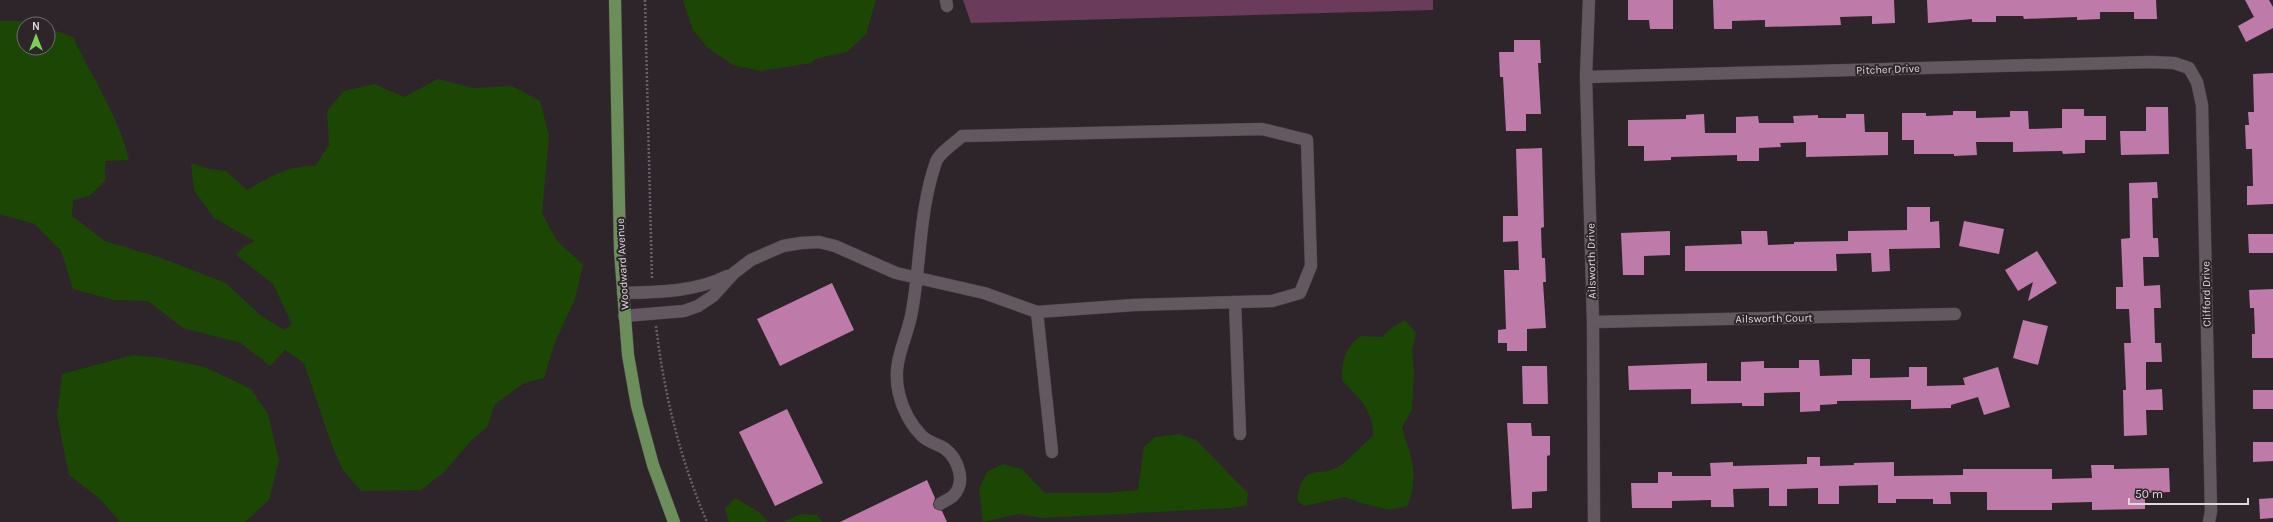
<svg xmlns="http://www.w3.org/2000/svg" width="2273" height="522" font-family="Karla,sans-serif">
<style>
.green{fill:#6b3b5c}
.water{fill:#1c4603}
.building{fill:#be7aa8}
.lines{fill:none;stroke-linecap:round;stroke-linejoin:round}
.minor-casing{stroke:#4a4348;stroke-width:13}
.major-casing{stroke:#4a4348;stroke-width:13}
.path{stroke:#686065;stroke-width:2.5;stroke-dasharray:2 2;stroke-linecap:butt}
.minor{stroke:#63585f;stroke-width:12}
.major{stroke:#6c8e5b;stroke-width:12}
.labels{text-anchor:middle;stroke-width:4;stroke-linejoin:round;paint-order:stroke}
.street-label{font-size:11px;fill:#ded8db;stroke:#2e252b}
</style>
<rect width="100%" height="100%" fill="#2e252b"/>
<path class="green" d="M963 0H1433V10L971 23Z"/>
<path class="water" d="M683 0H876L866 34 847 52 818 58 811 63 761 71 733 65 708 48 693 30Z
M0 21H26L36 24H24V48H48V28L73 37C92 78 119 116 129 160L105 161V181L89 196 73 200 72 216 105 241 161 258 226 283 260 315 284 330 292 324 273 284 236 255 245 246 255 241 214 218 194 190 191 163 209 169 226 171 247 190C271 176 287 166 315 166L329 145 327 111 344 91 374 84 404 97 438 79 473 88 512 86 540 101 549 136 542 213 557 241 583 265 575 299 555 342 544 378 524 383 495 404 487 427 470 442 444 472 421 490 361 491 343 470 331 443 304 363 285 350 270 366 241 343 183 328 148 301 114 300 73 289 61 251 35 224 0 214Z
M1405 320 1416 333 1412 352 1414 373 1412 409 1402 428C1411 457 1420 477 1407 506L1389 510 1358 502 1345 497 1304 506 1297 499C1304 458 1320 481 1341 465 1352 457 1362 445 1373 436 1374 411 1359 398 1342 380 1342 360 1344 350 1360 336L1382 337 1391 328Z
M133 355 162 358 205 367 251 389 268 414 279 461 269 500 245 522H120L100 499 69 475 57 416 62 374Z
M1179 434 1196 440 1248 493 1247 505 1231 508 1042 518 1018 514 983 522 979 489 987 472 1003 464 1022 469 1045 493H1104L1138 490 1144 447 1155 437Z
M735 498 759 512 768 522H774H729L725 509Z
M801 514 817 515 822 522H783Z"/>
<path class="building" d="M1628 0H1673V29H1650L1649 20H1628Z
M1713 0H1894L1895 23 1872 24V16L1840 17 1841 25 1765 27V20L1732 21V29H1714Z
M1927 0H2156L2157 19H2134V12H2100V19L2077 20V17L2024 19 2023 16H1996V22H1972V19L1928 23Z
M2245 0H2269L2273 7V28L2246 42 2238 26 2254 17Z
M1514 40H1540L1541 63H1538L1541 114H1526V131H1506L1503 77H1500L1499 52H1514Z
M2273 73V204L2247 205V186H2253L2252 149H2246L2245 125H2249L2248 112H2254L2253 74Z
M2146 107H2168L2169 154 2121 155 2120 131H2146Z
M2062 109H2084V116H2106V140H2085V153L2063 154 2062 151 2013 152V142H1976L1977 155 1954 156V154H1914V140H1902V113H1926V116L1953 115V111H1976V118L2010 117V111H2028L2029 129 2062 128Z
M1704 114 1705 133H1736V117L1758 116 1759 123H1794L1793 116 1818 115V118H1846V114H1864L1865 132H1888V155L1806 157V142L1780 143 1781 147 1759 148V161H1737V155L1671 157V160L1644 161V146H1628V120L1686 119V115Z
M1542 148 1544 227 1541 228 1542 258H1545L1546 282H1543L1546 328 1527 329V351H1507V343H1498V330L1506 329 1504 270H1519L1518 241 1503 242V216H1518L1516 149Z
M2157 182 2158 198H2152L2153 238H2158L2159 257H2143L2144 286 2160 285 2161 308H2154L2155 343H2161L2162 362H2146V390L2162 389 2163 410H2146L2147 435 2124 436 2123 390H2126L2124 343H2131L2129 309H2116V287H2123L2121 239 2130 238 2129 183Z
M1907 207H1930V222L1939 221 1940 248 1889 249 1890 271 1872 272 1871 253 1836 254 1837 271H1685V246L1742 244 1741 231H1767L1768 245 1794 244V242L1848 241V231L1907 230Z
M1964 221 2004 229 1999 254 1959 246Z
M1670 231V255L1644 256V275H1623L1621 233Z
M2248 234H2273V253H2249Z
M2037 251 2057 283 2028 301 2033 282 2018 291 2005 270Z
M832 283 854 330 780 366 757 319Z
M2273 289V358H2252V334H2255L2254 308H2250L2249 290Z
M2023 320 2048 326 2038 365 2013 358Z
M1852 359H1870V378L1909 377V367H1927V386L1965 385 1963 378 1998 367 2010 407 1984 415 1978 397 1951 405V408L1911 409V400L1837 401V404L1820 405V411L1800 412V392L1764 393V406H1742V403L1691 404V389L1629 390 1628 366 1707 363V381H1741V362L1764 361V368H1799V360H1819L1820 376 1852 375Z
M1522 366H1547L1548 404H1523Z
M2253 390H2273V409H2253Z
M787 409 823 483 775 506 739 432Z
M1507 423H1531L1532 436H1550V455L1547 456V491L1532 492V508L1512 509Z
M2253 442H2273V461L2253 462Z
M1807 457H1820V466L1854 465V463L1894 462V476L1963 475V469H2052V479L2092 478 2091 465H2114V469L2169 468 2170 492 2145 493V509L2092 510V502L2052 503V510H1987V492H1950L1951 504H1933V499H1896V503H1878V485L1839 486V504H1818V488L1787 489V506H1769V488L1733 489 1734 507H1711V500L1672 501V508H1632L1631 483H1658V472H1672V476H1711L1710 463 1733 462V466L1807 464Z
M927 480 935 498 933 504 934 508 942 511 947 522H840Z
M2273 498V518L2260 519 2259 499Z"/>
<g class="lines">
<g class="minor-casing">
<path id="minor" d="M946 0 947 6
M1589 0 1586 77 1593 322 1594 522
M1586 77 2151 62 2174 63 2189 68 2197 82 2202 105 2211 511 2209 522
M623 293C658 292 695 292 727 276
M1235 302 1240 434
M1037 312 1052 452
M624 316 684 311 698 306 713 296 734 273 751 260 783 246 801 243 819 242 835 246 896 273 984 293 1037 312 1134 305 1272 301 1300 293 1311 266 1307 140 1262 129 962 136C955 143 939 153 936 162 919 210 921 262 912 311 907 341 891 361 899 394 903 410 911 425 922 436 928 442 937 444 944 448 958 458 967 482 953 496 950 499 944 501 940 504
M1593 322 1955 314"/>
</g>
<g class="major-casing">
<path id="major" d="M615 0 620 251 628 355 637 406 653 465 674 522"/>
</g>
<path class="path" d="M645 0 652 279
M656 326C664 394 680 459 707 522"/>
<use href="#minor" class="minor"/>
<use href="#major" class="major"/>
</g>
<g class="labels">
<g class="street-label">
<text transform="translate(1888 69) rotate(-2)" y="4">Pitcher Drive</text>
<text transform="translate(1591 261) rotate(-91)" y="4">Ailsworth Drive</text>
<text transform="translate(622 264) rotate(-93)" y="4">Woodward Avenue</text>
<text transform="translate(2206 294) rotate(-91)" y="4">Clifford Drive</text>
<text transform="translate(1774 318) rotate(-1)" y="4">Ailsworth Court</text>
</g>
</g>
<g transform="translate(36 36)"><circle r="19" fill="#2e252b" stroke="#746d71"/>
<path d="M0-3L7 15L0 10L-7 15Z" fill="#7bd156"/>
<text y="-6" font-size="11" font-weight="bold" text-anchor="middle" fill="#ded8db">N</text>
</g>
<path d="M2129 498v6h119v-6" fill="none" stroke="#ded8db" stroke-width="2"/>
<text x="2135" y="498" font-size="12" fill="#ded8db" stroke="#2e252b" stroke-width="3" paint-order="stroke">50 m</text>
</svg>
